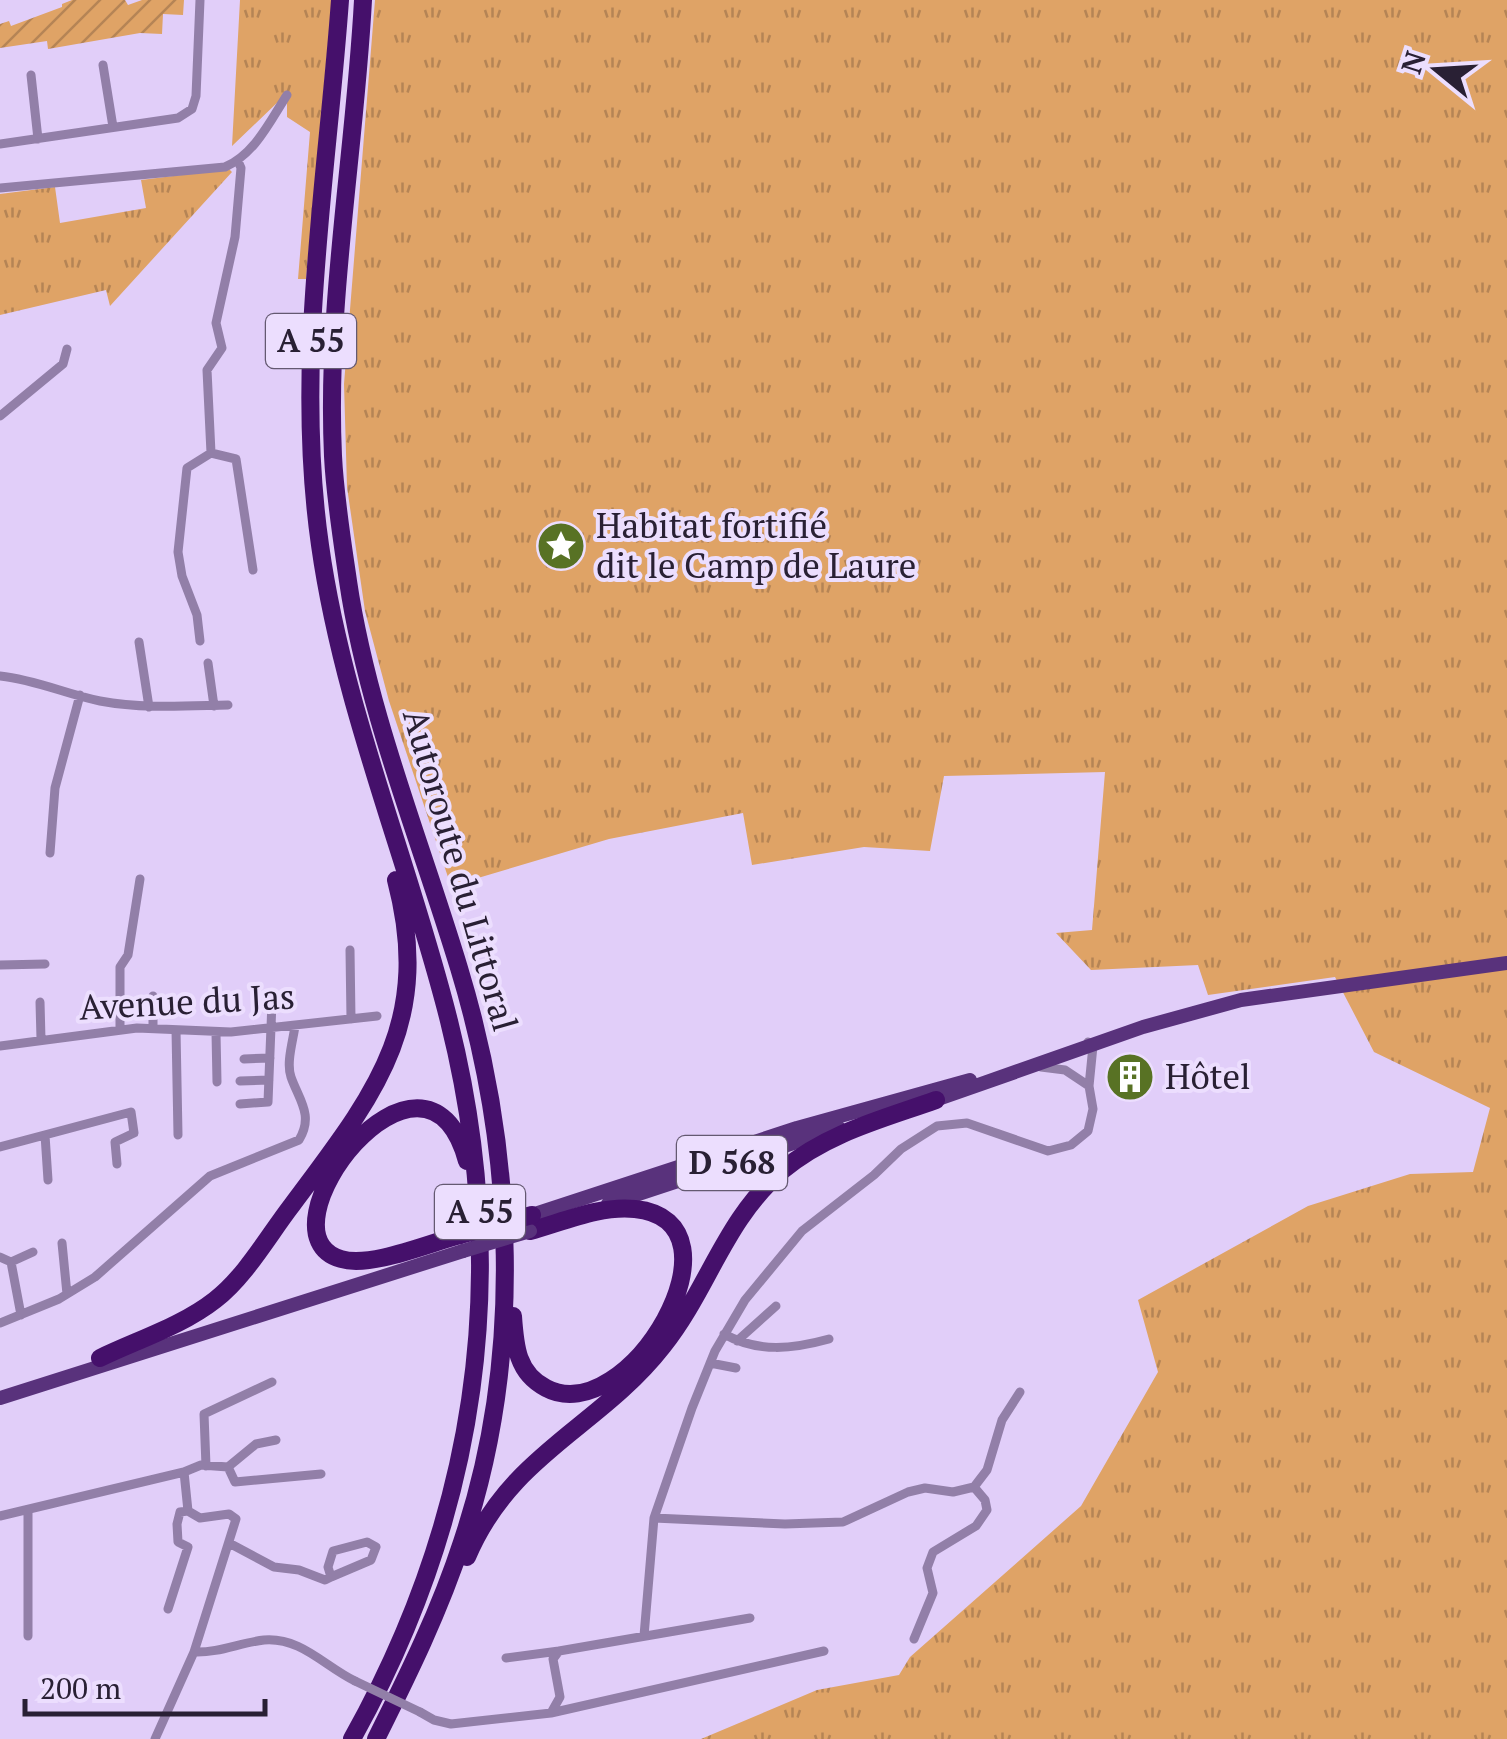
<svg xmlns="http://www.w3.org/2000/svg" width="1507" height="1739" font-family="'PT Serif',serif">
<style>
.grass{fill:url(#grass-tufts)}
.garden{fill:url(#garden-furrows)}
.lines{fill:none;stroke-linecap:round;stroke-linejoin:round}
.minor{stroke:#927fa8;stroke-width:9}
.primary{stroke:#59327c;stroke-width:14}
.motorway{stroke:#45106b;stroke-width:18}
.minor-bridge{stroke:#927fa8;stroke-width:9}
.primary-bridge{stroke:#59327c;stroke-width:14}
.motorway-bridge{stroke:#45106b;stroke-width:18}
.labels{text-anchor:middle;stroke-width:8;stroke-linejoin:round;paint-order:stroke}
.shield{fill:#ecdefe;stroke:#645971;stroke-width:2.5}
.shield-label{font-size:32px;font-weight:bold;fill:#292034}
.poi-label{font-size:35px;fill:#292034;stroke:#ecdefe;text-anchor:start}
.street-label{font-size:35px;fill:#292034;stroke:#ecdefe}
</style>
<defs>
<pattern id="grass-tufts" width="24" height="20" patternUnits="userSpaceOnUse" patternTransform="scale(2.5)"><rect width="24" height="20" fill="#dfa366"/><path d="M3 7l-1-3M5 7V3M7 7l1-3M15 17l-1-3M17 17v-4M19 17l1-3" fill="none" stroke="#b58455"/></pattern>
<pattern id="garden-furrows" width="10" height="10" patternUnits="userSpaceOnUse" patternTransform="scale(2.5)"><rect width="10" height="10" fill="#dfa366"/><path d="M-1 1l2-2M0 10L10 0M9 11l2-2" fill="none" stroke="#b58455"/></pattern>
</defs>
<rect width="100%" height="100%" fill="#e1cef9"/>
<path class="grass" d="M240 0H332L306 279H298L310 132 287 117V103L281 99 232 146Z
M375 0H1507V1739H701L817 1690 899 1675 910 1657 1081 1506 1158 1372 1138 1300 1308 1206 1410 1174 1473 1172 1490 1108 1374 1052 1335 977 1208 995 1198 965 1091 970 1056 933 1092 930 1105 772 944 776 930 851 864 847 752 865 743 813 609 839 451 886 389 701 365 611 347 487 344 384Z
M229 169 232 172 110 306 106 290 0 315V194L55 187 60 223 146 208 141 180Z"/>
<path class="garden" d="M72 0H125L128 5 142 0H184L183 15 163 14 162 34 140 33 48 49 47 41 0 48V24L9 21 11 26 62 7V4Z"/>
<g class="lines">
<path class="minor" d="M103 65 113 127
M31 75 38 139
M0 144 178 118 192 109 196 96 200 0
M238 161 241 168 235 237 216 323 222 348 207 370 211 453 236 459 253 570
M0 188 225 167C255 154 270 121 287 95
M0 416 63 364 67 349
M200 641 197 615 182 576 178 552 187 468 211 453
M139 642 149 707
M208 663 214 706
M0 676C37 680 65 694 100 701 143 709 184 706 228 705
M50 853 55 788 80 695
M350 950 351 1019
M0 965 45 964
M40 1002 41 1039
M153 1028V996
M120 1030V967L128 955 140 879
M176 1030 178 1135
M216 1033 217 1082
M0 1046 137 1028 231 1032 377 1016
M244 1059 270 1058
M1041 1067 1065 1070 1089 1086 1093 1046 1088 1042
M240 1081 269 1080
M240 1104 268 1102 272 1002
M45 1135 48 1180
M0 1147 131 1112 134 1133 115 1142 117 1164
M62 1243 67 1294
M0 1257 11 1262 21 1315
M11 1262 33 1252
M0 1323 59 1299 95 1277 210 1176 299 1140C314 1115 299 1100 291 1077 286 1063 293 1041 295 1026
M724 1334C758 1353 793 1349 829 1339
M737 1341 776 1306
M710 1363 736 1368
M1020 1392 1002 1420 987 1470 974 1487 953 1492 925 1488 908 1492 843 1522 785 1524 654 1518 692 1408 715 1351 745 1300 802 1231 874 1175 901 1149 937 1126 967 1123 1048 1151 1071 1145 1088 1131 1093 1109 1089 1086
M206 1466 204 1414 272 1382
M228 1467 235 1482 321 1474
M228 1467 256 1444 276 1440
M184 1472 201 1465 228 1467
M0 1516 184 1472 188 1511 200 1518 229 1514 236 1519 194 1652 155 1739
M229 1543 274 1567 299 1570 325 1580 331 1577 371 1560 376 1547 367 1542 333 1551 328 1567 331 1577
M168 1609 188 1547 178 1542 177 1524 180 1512 188 1511
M28 1636V1510
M644 1636 654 1518
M914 1639 933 1593 927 1568 933 1552 976 1526 987 1510 985 1500 974 1487
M194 1652C219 1653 239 1643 264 1640 301 1637 324 1666 355 1681
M506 1658 559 1651
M420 1712 434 1720 451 1724 551 1713 824 1651
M551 1713 560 1697 553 1659 559 1651 750 1618"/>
<path class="primary" d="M927 1103 1143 1027 1241 1000 1507 963
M608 1204 839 1128
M532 1215 797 1128 970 1080
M0 1398 463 1251"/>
<path class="motorway" d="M340 0C327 181 294 364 320 545 343 709 409 861 449 1021 512 1272 478 1513 352 1739
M363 0C355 152 326 303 333 456 335 497 342 540 348 581 367 711 421 842 459 968 515 1152 524 1358 462 1542 440 1610 408 1675 376 1739
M460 1235C429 1243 371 1268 341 1259 252 1234 425 1008 467 1161
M513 1316C515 1346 517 1373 546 1388 627 1432 753 1221 635 1209 601 1205 563 1222 530 1231
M100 1358C137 1340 182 1326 215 1300 246 1276 268 1236 292 1205 373 1096 434 1025 396 880
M467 1557C511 1453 599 1428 663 1346 709 1288 724 1220 783 1170 827 1133 883 1119 936 1100"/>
<path class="minor-bridge" d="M355 1681 420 1712"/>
<path class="primary-bridge" d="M463 1251 530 1231"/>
<path class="motorway-bridge" d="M460 1235 532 1215"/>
</g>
<defs>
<g id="sight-disc" transform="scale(2.5)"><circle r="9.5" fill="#587224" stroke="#ecdefe"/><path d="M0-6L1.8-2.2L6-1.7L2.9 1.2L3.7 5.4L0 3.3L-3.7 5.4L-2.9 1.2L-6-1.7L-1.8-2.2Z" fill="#fff"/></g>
<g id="building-disc" transform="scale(2.5)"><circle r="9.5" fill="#587224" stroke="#ecdefe"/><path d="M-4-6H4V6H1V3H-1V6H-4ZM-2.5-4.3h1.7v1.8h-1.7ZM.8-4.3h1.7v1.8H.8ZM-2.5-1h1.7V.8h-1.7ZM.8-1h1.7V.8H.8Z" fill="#fff"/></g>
</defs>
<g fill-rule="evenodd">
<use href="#sight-disc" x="561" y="546"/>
<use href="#building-disc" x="1130" y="1077"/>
</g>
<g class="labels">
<g class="shield">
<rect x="266" y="314" width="90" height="54" rx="8"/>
<rect x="677" y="1136" width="110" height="54" rx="8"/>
<rect x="435" y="1185" width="90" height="54" rx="8"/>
</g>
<g class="shield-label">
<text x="311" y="352">A 55</text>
<text x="732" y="1174">D 568</text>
<text x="480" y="1223">A 55</text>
</g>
<g class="poi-label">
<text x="596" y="538">Habitat fortifié<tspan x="596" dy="40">dit le Camp de Laure</tspan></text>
<text x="1165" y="1089">Hôtel</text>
</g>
<g class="street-label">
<text transform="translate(460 870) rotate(74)" y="12">Autoroute du Littoral</text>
<text transform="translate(187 1002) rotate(-3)" y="12">Avenue du Jas</text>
</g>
</g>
<g transform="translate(1437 70) rotate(288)" stroke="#ecdefe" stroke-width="8" paint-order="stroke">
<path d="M0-8L18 38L0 25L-18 38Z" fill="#292034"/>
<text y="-15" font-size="28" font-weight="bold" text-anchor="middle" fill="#292034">N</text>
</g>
<path d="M25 1699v15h240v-15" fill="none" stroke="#292034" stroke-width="5"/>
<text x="40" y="1699" font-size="30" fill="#292034" stroke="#ecdefe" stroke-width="8" paint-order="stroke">200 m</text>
</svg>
